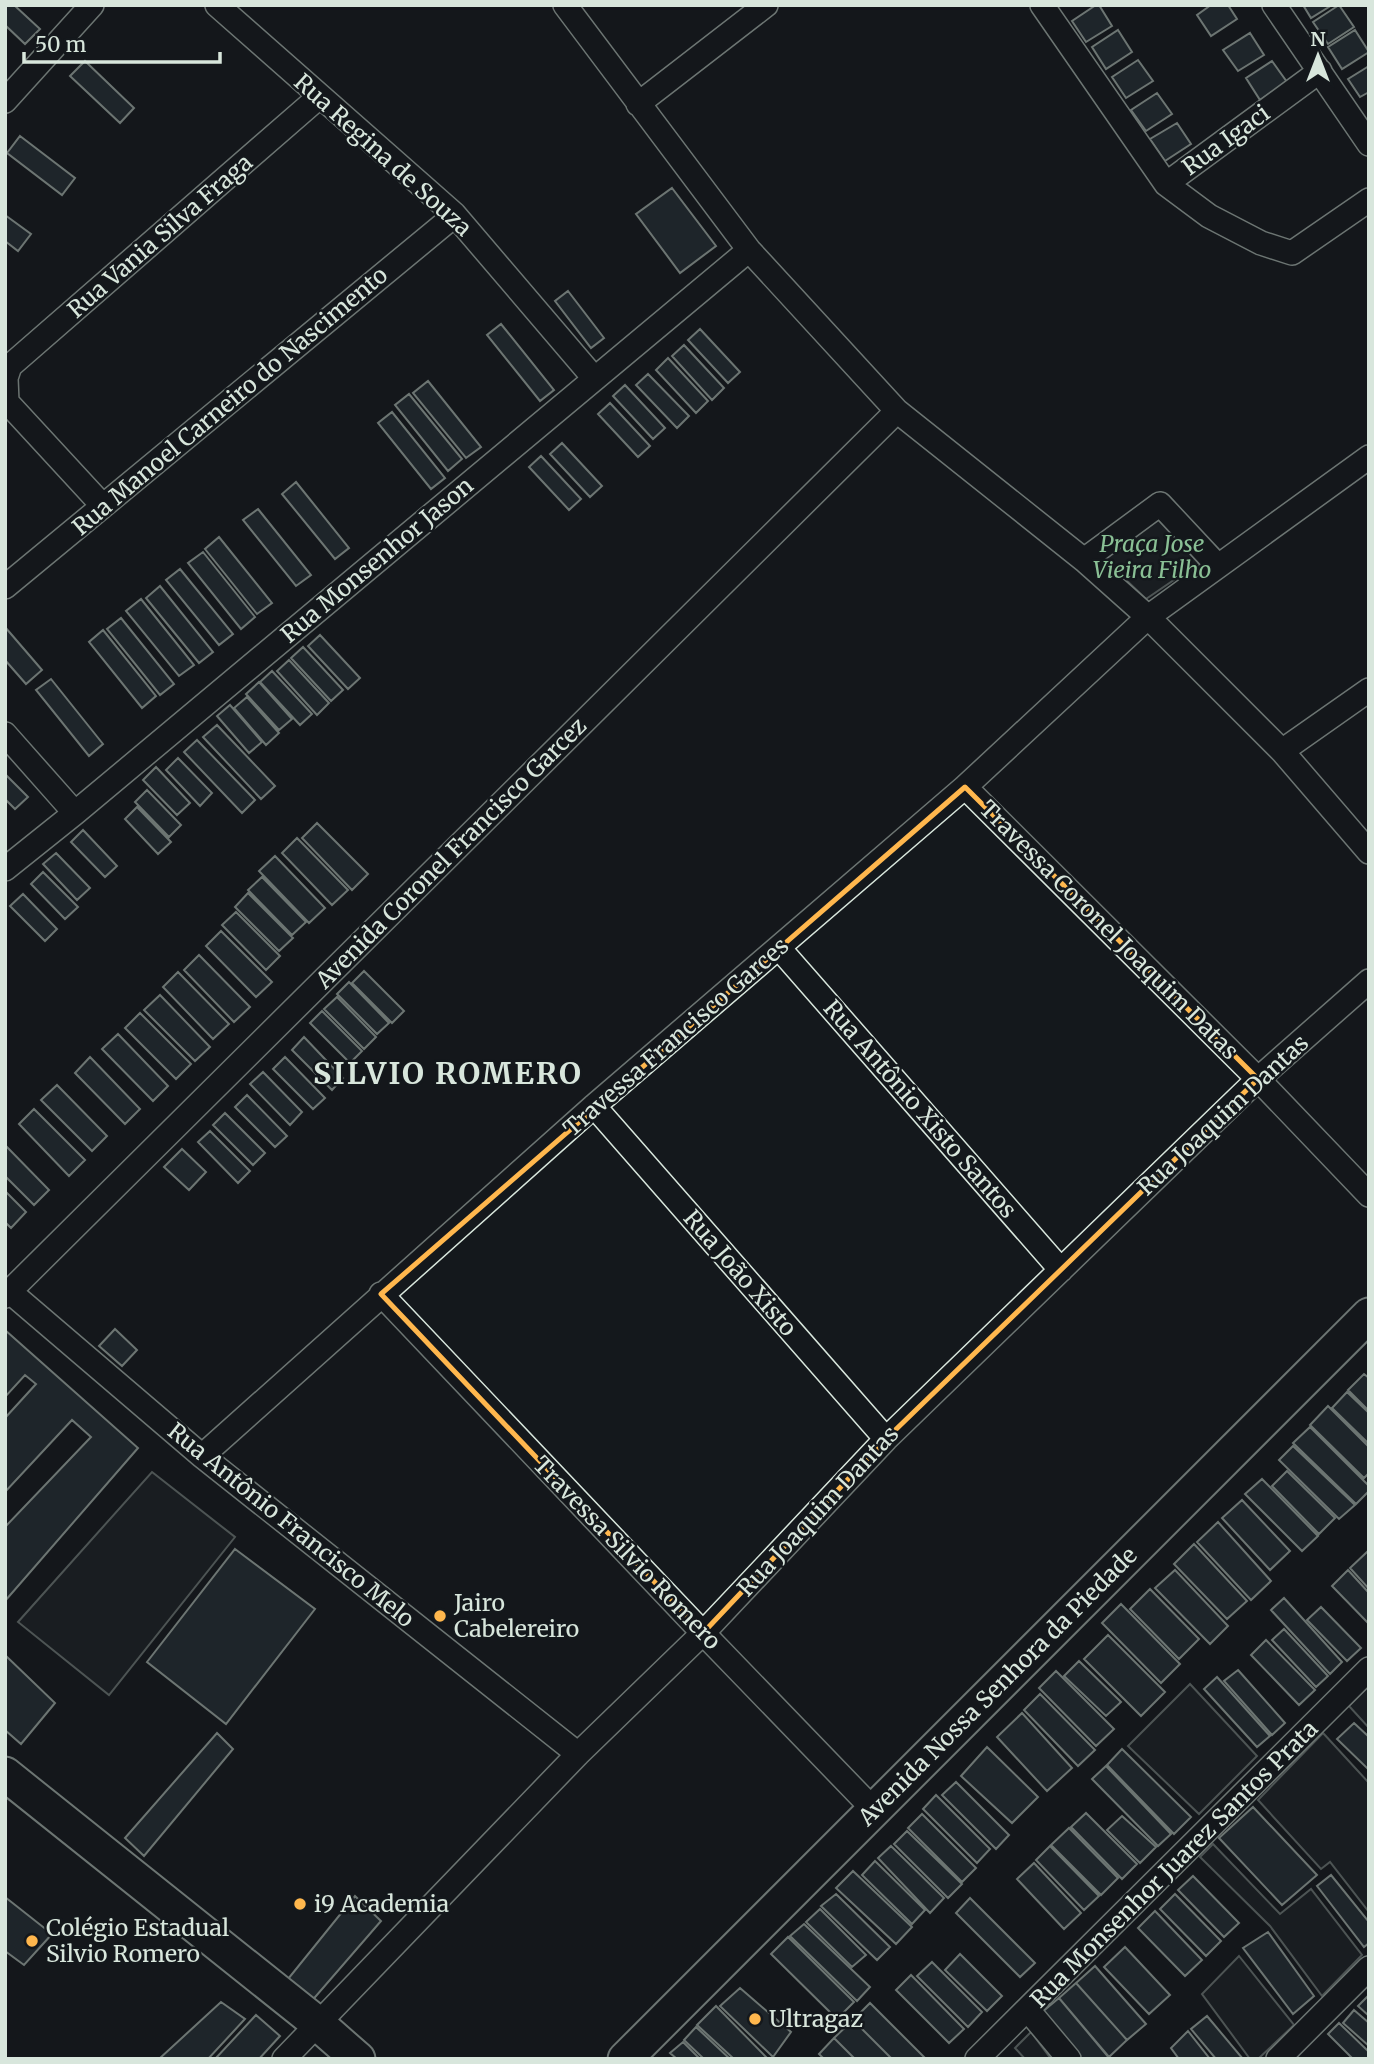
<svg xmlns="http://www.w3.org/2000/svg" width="1374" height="2064" font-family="Merriweather,serif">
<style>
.green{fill:#202428;stroke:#939e99;stroke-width:2}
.building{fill:#2c363c;stroke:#d8e6dc;stroke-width:2}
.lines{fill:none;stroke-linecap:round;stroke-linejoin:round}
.street-casing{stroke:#d8e6dc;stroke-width:26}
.secondary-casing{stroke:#d8e6dc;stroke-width:37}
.street{stroke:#14181c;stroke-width:23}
.secondary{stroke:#14181c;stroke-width:33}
.marked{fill:none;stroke:#ffb74d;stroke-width:5;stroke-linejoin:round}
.poi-dot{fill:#ffb74d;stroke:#14181c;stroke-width:2.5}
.labels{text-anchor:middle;stroke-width:5;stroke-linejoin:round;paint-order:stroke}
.street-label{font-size:23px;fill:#d8e6dc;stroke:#14181c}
.park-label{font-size:23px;font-style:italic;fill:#8ac095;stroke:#14181c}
.poi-label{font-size:23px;fill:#d8e6dc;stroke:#14181c;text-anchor:start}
.district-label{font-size:30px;font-weight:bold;letter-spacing:2px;fill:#d8e6dc;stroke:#14181c}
</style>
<rect width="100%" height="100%" fill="#14181c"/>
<path class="green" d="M1159 513 1203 560 1146 599 1100 555Z
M152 1472 235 1537 109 1695 18 1622Z
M1190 1684 1257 1756 1199 1814 1128 1746Z
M1369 1686V1728L1349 1706Z
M1323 1733 1369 1783V1912L1330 1862 1321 1869 1258 1800Z
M1213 1844 1280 1914 1311 1889 1362 1955 1322 1996 1270 1926 1200 1857Z
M1239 1956 1294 2025 1258 2059H1250L1202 1994Z
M1031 2032 1051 2059H1025L1015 2048Z"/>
<path class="building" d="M5 5H14L40 29 25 44 5 25Z
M1096 5H1099L1112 26 1086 42 1072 21Z
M1211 5H1228L1237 19 1211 36 1197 15Z
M1303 5H1332L1311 18Z
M1339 5 1354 27 1328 44 1313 22Z
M1118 30 1132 52 1106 69 1092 47Z
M1355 30 1369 52 1342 69 1328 47Z
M1250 33 1264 55 1238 71 1223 50Z
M1138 60 1153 81 1126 98 1112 77Z
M85 61 134 108 120 123 70 76Z
M1272 61 1287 82 1260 100 1246 78Z
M1369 66V92L1360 97 1348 79Z
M1157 93 1172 114 1146 131 1131 110Z
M1177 123 1191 144 1165 161 1150 139Z
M20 136 75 178 62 195 7 153Z
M672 188 716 246 680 273 636 214Z
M5 215 31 234 18 251 5 241Z
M568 291 604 338 591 348 555 301Z
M501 324 554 390 540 401 487 335Z
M700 329 740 372 728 383 688 340Z
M684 345 724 388 712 400 672 356Z
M668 358 708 401 696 413 656 370Z
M648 374 689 416 677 428 636 385Z
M428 381 481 447 466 458 413 393Z
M625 385 665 428 653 439 613 396Z
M409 394 462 459 448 471 395 405Z
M610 403 650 446 638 457 598 414Z
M392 412 445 478 431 489 378 423Z
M562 443 602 486 590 497 550 454Z
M541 456 581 499 569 510 529 467Z
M296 482 349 548 335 559 282 494Z
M258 509 311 575 296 586 243 520Z
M219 537 272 603 257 614 205 549Z
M203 552 255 617 241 629 188 563Z
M180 569 233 634 219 645 166 580Z
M160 586 213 652 199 663 146 598Z
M141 599 194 665 179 676 126 611Z
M121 618 174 684 160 695 107 629Z
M5 627 42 670 26 684 5 660Z
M103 630 156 696 142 708 89 642Z
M320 635 360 678 348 689 308 646Z
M303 647 343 690 331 701 291 658Z
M289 660 329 703 317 715 277 671Z
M272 671 312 714 300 725 260 682Z
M51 679 103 744 89 756 36 690Z
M259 682 292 719 279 730 246 694Z
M247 697 279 733 266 745 234 708Z
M230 705 262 742 249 753 217 716Z
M217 725 275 786 261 799 203 737Z
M197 740 255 800 242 813 184 752Z
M178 758 212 793 200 806 166 770Z
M156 767 190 803 177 815 143 780Z
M5 774 28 797 15 809 5 799Z
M147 790 181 825 169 837 135 802Z
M137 807 171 842 158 854 125 819Z
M317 823 368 874 352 890 302 838Z
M83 830 117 866 105 877 71 842Z
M297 838 348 890 332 905 282 853Z
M56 853 90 888 77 900 43 864Z
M275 856 325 908 309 923 259 871Z
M43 872 78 907 65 919 31 884Z
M262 877 306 922 292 935 248 890Z
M248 893 293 938 279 951 235 907Z
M23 894 57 929 45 941 10 906Z
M236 912 280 956 266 970 222 925Z
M221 931 272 982 256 997 206 946Z
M199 955 250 1007 234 1022 184 970Z
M364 971 404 1011 392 1023 352 983Z
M178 972 229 1024 213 1039 163 987Z
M349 982 389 1023 377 1034 337 994Z
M160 995 210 1047 195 1061 144 1010Z
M337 997 376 1037 364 1049 324 1009Z
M322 1011 362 1051 350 1063 310 1023Z
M140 1013 191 1064 176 1079 125 1028Z
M118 1034 168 1086 153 1101 102 1049Z
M304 1037 343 1078 332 1090 292 1050Z
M90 1057 140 1109 125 1124 75 1073Z
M285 1057 325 1098 313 1109 273 1069Z
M263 1072 302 1112 290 1125 250 1084Z
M57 1085 107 1136 92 1151 41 1100Z
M247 1095 287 1136 275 1147 235 1107Z
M34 1109 85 1160 69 1176 19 1124Z
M225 1113 265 1153 253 1165 213 1125Z
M210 1131 250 1171 238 1183 198 1142Z
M5 1145 49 1190 34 1205 5 1176Z
M182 1149 206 1172 189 1190 164 1167Z
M5 1191 26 1212 11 1228 5 1222Z
M115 1329 137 1350 122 1366 99 1346Z
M5 1330 138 1448 5 1601V1527L91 1437 72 1420 5 1492V1418L36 1384 25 1375 5 1397Z
M1364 1374 1369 1378V1411L1348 1390Z
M1347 1392 1369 1413V1444L1332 1408Z
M1328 1406 1369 1447V1473L1364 1478 1310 1425Z
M1310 1427 1369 1486V1491L1356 1504 1293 1443Z
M1293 1446 1355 1505 1339 1519 1279 1460Z
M1287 1471 1335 1518 1319 1534 1272 1486Z
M1262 1479 1318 1536 1302 1551 1245 1494Z
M1242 1500 1290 1551 1270 1570 1222 1518Z
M1218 1522 1271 1581 1251 1600 1197 1542Z
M1194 1544 1247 1601 1227 1619 1174 1564Z
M235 1549 315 1609 226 1724 147 1662Z
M1367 1552 1369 1554V1589L1350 1568Z
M1175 1570 1228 1626 1210 1644 1155 1588Z
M1348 1570 1369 1593V1624L1332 1586Z
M1150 1589 1199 1639 1179 1659 1130 1609Z
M1284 1598 1342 1662 1330 1674 1271 1610Z
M1121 1604 1180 1664 1161 1683 1102 1623Z
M1321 1607 1361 1648 1347 1661 1307 1620Z
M1284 1629 1328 1676 1316 1687 1272 1640Z
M1108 1635 1165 1692 1141 1716 1084 1659Z
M1266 1640 1315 1690 1299 1705 1251 1655Z
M5 1655 55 1703 21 1744 5 1730Z
M1079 1661 1121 1702 1106 1716 1064 1676Z
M1238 1670 1285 1723 1272 1735 1224 1681Z
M1056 1671 1114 1729 1096 1746 1039 1688Z
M1217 1677 1270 1736 1257 1747 1204 1689Z
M1040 1694 1095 1750 1078 1766 1024 1710Z
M1022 1713 1072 1768 1047 1791 997 1737Z
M1354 1723 1369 1737V1770L1337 1739Z
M217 1733 233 1749 144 1856 125 1838Z
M987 1747 1038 1797 1012 1823 961 1776Z
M1122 1749 1191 1817 1174 1834 1107 1765Z
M1106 1766 1171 1834 1158 1846 1092 1779Z
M956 1782 1009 1835 996 1849 942 1795Z
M936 1795 990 1849 977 1863 923 1809Z
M1253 1807 1317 1875 1282 1905 1219 1838Z
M1086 1813 1137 1864 1122 1879 1071 1827Z
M922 1814 976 1868 962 1882 908 1828Z
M1122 1816 1156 1847 1140 1863 1107 1830Z
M1069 1828 1118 1878 1101 1895 1051 1845Z
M907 1831 962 1884 948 1898 894 1844Z
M891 1846 944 1898 930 1913 878 1858Z
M1050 1846 1099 1896 1084 1910 1036 1860Z
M875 1861 925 1910 912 1924 862 1875Z
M1034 1863 1081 1913 1064 1929 1017 1879Z
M853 1871 912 1927 896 1944 836 1888Z
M1331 1875 1369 1922V1943L1364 1947 1317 1886Z
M1193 1876 1239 1923 1224 1937 1178 1890Z
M836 1894 890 1947 877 1960 821 1906Z
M1175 1894 1221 1941 1206 1956 1160 1909Z
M355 1896 381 1921 310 2003 288 1979Z
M5 1897 52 1934 24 1965 5 1951Z
M970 1898 1035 1963 1020 1977 956 1913Z
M820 1909 866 1955 852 1967 806 1922Z
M1155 1911 1202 1960 1185 1976 1138 1928Z
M804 1924 870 1987 857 2001 790 1936Z
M1268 1932 1314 1996 1293 2014 1243 1948Z
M788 1937 854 2002 837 2019 771 1954Z
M1125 1947 1170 1995 1149 2014 1104 1967Z
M960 1954 1002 1996 987 2011 945 1970Z
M932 1962 982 2012 968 2027 917 1976Z
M1095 1966 1146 2024 1127 2040 1076 1983Z
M911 1975 964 2029 949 2043 896 1990Z
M1076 1983 1127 2040 1109 2057 1059 1998Z
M740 1988 791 2032 773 2057 720 2006Z
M1369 1995V2016L1358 2006Z
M1059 1998 1110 2059H1080L1041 2013Z
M221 2002 245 2019 208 2059H159Z
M870 2003 926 2059H892L853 2020Z
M716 2006 768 2059H734L697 2025Z
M1354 2010 1369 2023V2046L1343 2023Z
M256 2015 280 2036 259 2059H215Z
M1207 2016 1243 2059H1216L1191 2029Z
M853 2020 892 2059H855L834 2038Z
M1339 2023 1369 2052V2059H1353L1328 2034Z
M696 2027 730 2059H704L684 2040Z
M1188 2031 1210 2059H1179L1171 2048Z
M834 2038 855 2059H824L819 2054Z
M683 2042 700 2059H677L670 2053Z"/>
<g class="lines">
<g class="street-casing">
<path id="street" d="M217 5 454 214 594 378
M565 5 749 250 897 411 1084 560 1148 617 1282 751 1369 852
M1042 5 1166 184 1209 216 1261 243 1292 253 1369 200
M1274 5 1369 144
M5 101 92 5
M638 104 766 5
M1166 184 1320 71
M103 506 7 402 6 378 10 366 319 97
M1084 560 1160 504 1217 565
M5 587 455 215
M5 734 75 813
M1282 751 1369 690
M965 787 1258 1079 1369 1195
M5 869 75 813 749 250
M779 948 1061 1270
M594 1106 886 1439
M9 1291 202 1456 578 1754
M381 1294 703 1633 874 1810
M5 1296 897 411
M202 1456 594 1106 965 787 1148 617 1369 457
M1028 2010 1069 2059
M284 2059 578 1754 703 1633 886 1439 1258 1079 1369 981
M977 2059 1369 1669
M1278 2059 1369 1968"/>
</g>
<g class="secondary-casing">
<g id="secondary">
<path d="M5 1774 317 2023 358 2059"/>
<path id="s1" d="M625 2059 1369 1315"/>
</g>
</g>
<use href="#street" class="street"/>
<use href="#secondary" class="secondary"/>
</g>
<path d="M0 0H1374V2064H0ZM965 787 1258 1079 886 1439 703 1633 381 1294Z" fill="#14181c" fill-opacity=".55" fill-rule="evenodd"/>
<path class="marked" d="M965 787 1258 1079 886 1439 703 1633 381 1294Z"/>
<g class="poi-dot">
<circle cx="440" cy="1616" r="7"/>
<circle cx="300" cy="1904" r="7"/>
<circle cx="32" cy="1941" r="7"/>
<circle cx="755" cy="2019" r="7"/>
</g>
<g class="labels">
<g class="street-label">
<text transform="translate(1226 140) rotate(-36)" y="8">Rua Igaci</text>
<text transform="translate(383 155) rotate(42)" y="8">Rua Regina de Souza</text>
<text transform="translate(160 236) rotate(-41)" y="8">Rua Vania Silva Fraga</text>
<text transform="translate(230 401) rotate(-40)" y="8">Rua Manoel Carneiro do Nascimento</text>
<text transform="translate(377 560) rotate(-40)" y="8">Rua Monsenhor Jason</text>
<text transform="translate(451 853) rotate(-45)" y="8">Avenida Coronel Francisco Garcez</text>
<text transform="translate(1109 930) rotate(45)" y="8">Travessa Coronel Joaquim Datas</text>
<text transform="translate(676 1037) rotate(-41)" y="8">Travessa Francisco Garces</text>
<text transform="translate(920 1109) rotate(49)" y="8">Rua Antônio Xisto Santos</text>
<text transform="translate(1223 1115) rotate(-43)" y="8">Rua Joaquim Dantas</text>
<text transform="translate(740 1273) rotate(49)" y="8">Rua João Xisto</text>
<text transform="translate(818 1511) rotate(-47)" y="8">Rua Joaquim Dantas</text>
<text transform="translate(291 1525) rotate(39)" y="8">Rua Antônio Francisco Melo</text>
<text transform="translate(627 1553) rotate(46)" y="8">Travessa Silvio Romero</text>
<text dy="8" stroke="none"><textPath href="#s1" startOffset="527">Avenida Nossa Senhora da Piedade</textPath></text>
<text transform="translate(1174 1864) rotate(-45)" y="8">Rua Monsenhor Juarez Santos Prata</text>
</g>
<g class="park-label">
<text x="1152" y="552">Praça Jose<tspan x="1152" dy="26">Vieira Filho</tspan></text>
</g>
<g class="poi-label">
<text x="454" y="1611">Jairo<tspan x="454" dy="26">Cabelereiro</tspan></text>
<text x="314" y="1912">i9 Academia</text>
<text x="46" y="1936">Colégio Estadual<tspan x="46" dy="26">Silvio Romero</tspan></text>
<text x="769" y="2027">Ultragaz</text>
</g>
<g class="district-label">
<text x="448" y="1084">SILVIO ROMERO</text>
</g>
</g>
<rect width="1374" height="2064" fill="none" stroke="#d8e6dc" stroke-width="14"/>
<g transform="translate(1318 56)" stroke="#14181c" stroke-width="5" paint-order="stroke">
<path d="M0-5L12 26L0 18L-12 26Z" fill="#d8e6dc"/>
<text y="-10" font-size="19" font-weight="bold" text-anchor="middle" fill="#d8e6dc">N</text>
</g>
<path d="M24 52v10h196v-10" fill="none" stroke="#d8e6dc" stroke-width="3.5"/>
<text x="35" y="52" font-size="21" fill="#d8e6dc" stroke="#14181c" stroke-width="5" paint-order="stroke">50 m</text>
</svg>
